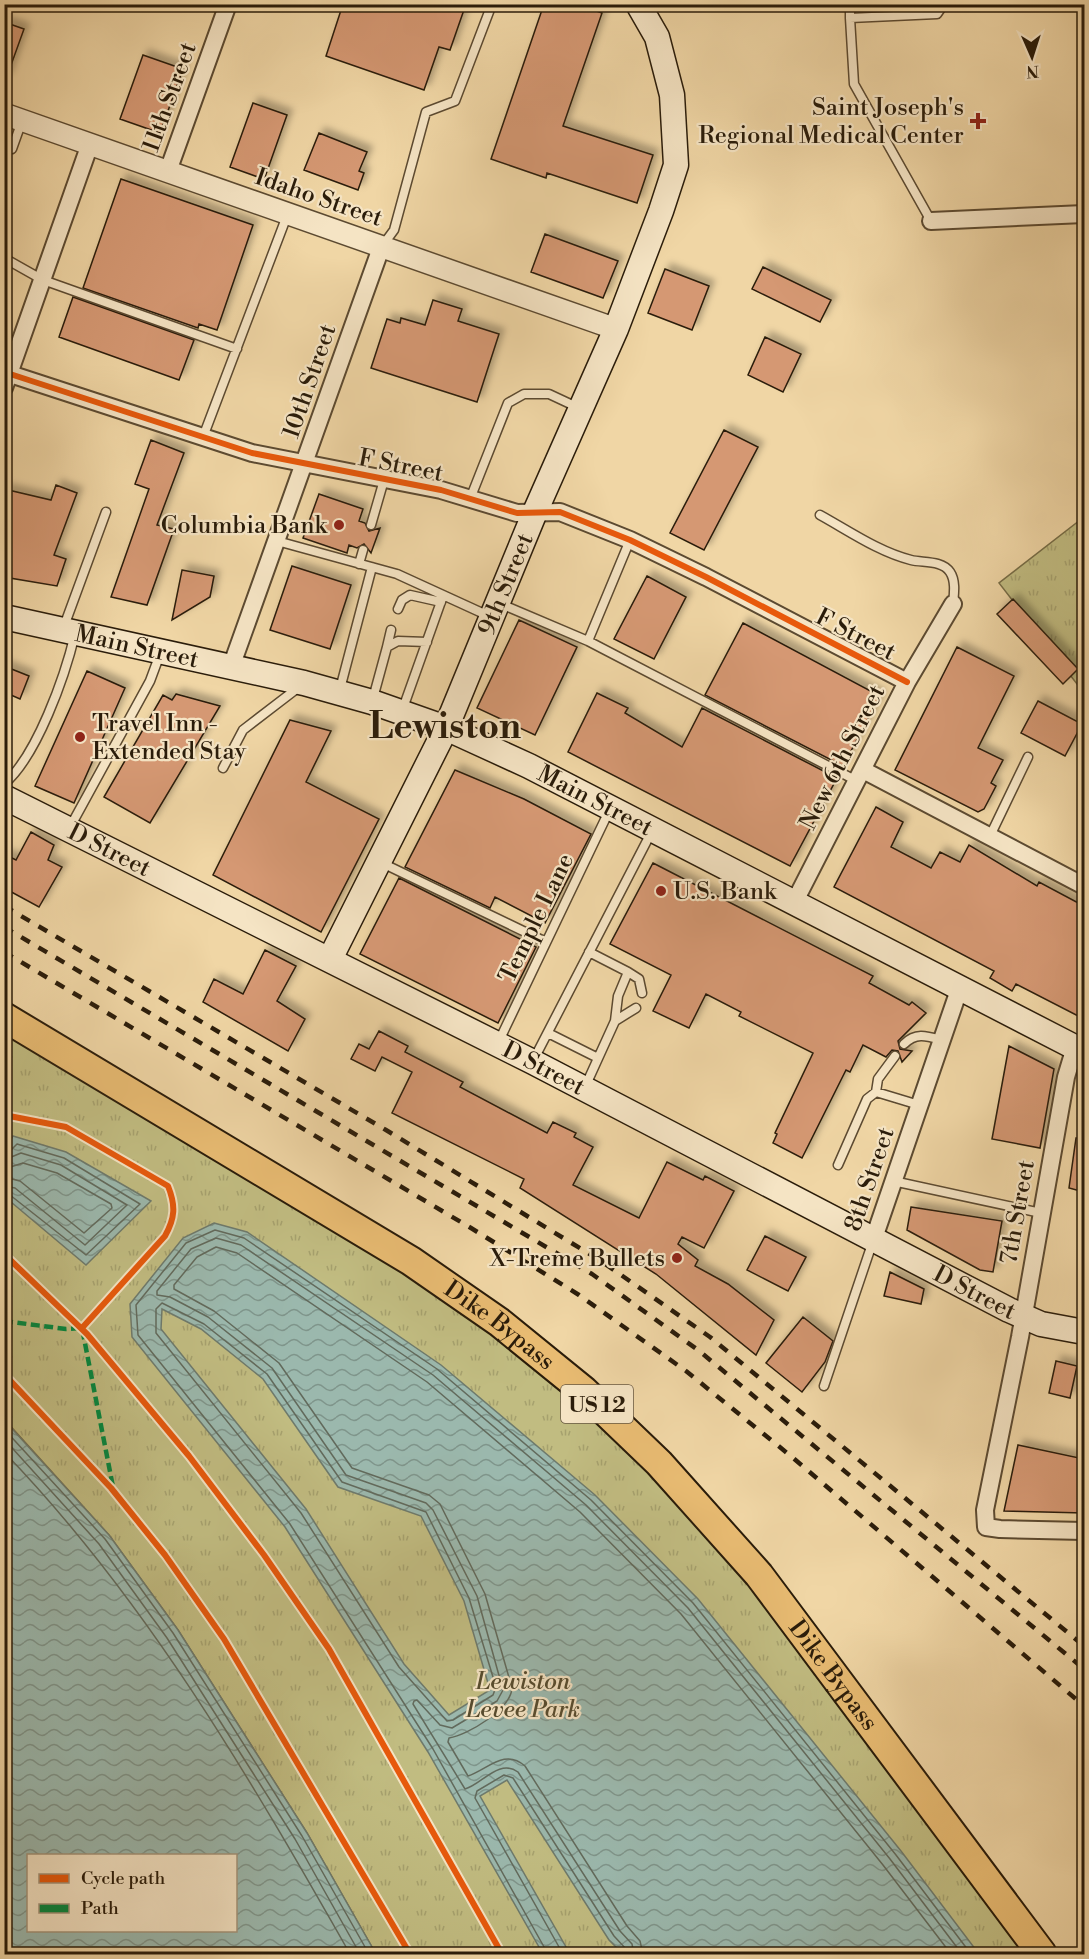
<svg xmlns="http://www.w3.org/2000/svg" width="1089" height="1959" font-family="'Libre Bodoni',serif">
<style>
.grass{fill:url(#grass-tufts);stroke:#766c46;stroke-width:1.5}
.water{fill:url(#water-waves);stroke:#6e7a6c;stroke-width:1.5;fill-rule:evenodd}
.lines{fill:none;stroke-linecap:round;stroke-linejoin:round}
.shore{stroke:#626a5c;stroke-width:1.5}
.building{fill:#d59873;stroke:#2a1c0a;stroke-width:1.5;filter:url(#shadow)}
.service-casing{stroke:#5c4a31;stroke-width:11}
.minor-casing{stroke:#5c4a31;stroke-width:20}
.tertiary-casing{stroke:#5c4a31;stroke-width:24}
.secondary-casing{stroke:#2a1c0a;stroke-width:27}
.trunk-casing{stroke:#2a1c0a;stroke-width:32}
.service{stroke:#f5e4c4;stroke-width:8}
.minor{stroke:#f5e4c4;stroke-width:16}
.tertiary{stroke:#f5e4c4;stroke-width:21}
.secondary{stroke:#f5e4c4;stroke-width:24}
.trunk{stroke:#e8bb72;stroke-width:28}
.rail{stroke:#2a1c0a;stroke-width:4.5;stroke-dasharray:10 10;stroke-linecap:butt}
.quiet{stroke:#00873e;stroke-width:4.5;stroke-dasharray:9 4.5;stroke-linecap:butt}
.cycleway-casing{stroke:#f5e4c4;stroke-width:10}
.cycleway{stroke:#e8590c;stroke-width:6}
.poi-dot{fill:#8f2418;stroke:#f5e4c4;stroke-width:2}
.labels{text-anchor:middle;stroke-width:4.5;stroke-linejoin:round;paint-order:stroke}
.shield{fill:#f5e4c4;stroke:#675842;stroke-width:1.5}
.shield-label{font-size:22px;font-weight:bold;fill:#2a1c0a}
.street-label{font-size:24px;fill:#2a1c0a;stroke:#f5e4c4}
.poi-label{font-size:24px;fill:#2a1c0a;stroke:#f5e4c4;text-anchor:end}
.park-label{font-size:24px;font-style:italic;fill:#574c2e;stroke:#f5e4c4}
.town-label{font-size:36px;font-weight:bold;fill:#2a1c0a;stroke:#f5e4c4}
</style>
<defs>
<pattern id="grass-tufts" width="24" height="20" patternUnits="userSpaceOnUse" patternTransform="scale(1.5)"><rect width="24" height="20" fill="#c1bc81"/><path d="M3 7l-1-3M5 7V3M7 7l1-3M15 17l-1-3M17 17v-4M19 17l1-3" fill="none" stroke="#a6a16e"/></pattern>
<pattern id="water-waves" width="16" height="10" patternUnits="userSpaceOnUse" patternTransform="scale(1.5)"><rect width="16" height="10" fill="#9bb8ad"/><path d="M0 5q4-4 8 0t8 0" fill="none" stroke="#7f958b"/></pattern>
<filter id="shadow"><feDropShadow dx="5.5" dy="-5.5" stdDeviation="3" flood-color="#0004"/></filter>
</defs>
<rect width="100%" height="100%" fill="#f0d6a5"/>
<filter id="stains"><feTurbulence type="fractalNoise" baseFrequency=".00333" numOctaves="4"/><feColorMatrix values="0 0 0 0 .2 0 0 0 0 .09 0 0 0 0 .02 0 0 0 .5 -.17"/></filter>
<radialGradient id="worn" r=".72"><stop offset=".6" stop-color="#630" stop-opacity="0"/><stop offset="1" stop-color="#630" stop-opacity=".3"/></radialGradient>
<path class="grass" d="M1084 517V693L999 583Z
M4 1017 361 1228 659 1463 1028 1954H376L307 1833 178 1630 109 1535 5 1420Z"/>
<path class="water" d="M13 1136 66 1152 151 1201 86 1265 5 1197V1151Z
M214 1223 247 1232 441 1365 595 1495 698 1599 901 1851 979 1954H623L609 1940 507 1780 480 1796 570 1954H543L428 1752 285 1527 132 1337 130 1304 183 1238ZM162 1309 201 1329 263 1379 338 1487 421 1516 464 1601 490 1690 449 1715 404 1664 306 1509 161 1329Z
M4 1420 109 1535 178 1630 307 1833 376 1954H5ZM28 1856H236V1930H28Z"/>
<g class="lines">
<path class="shore" d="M4 1153 10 1151 17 1144 64 1158 140 1204 86 1255 10 1195 4 1193
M4 1160 21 1153 61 1165 127 1205 85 1245 15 1188 4 1186
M4 1169 23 1163 57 1173 111 1204 112 1208 84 1233 20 1181 4 1177
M162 1303 204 1324 267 1374 342 1482 426 1512 469 1598 496 1687 493 1695 453 1720 447 1721 399 1667 301 1513 156 1333V1309Z
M4 1429 105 1539 173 1633 302 1836 369 1954
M4 1439 99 1544 167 1638 295 1839 360 1954
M4 1452C146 1599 250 1778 350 1954
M548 1954 433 1749 290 1524 138 1335 136 1305 186 1243 215 1230 244 1238 437 1369 591 1500 693 1603 896 1855 971 1954
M563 1954 475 1798 477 1791 504 1775 513 1778 614 1936 626 1949 627 1954
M634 1954 632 1944 620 1931 518 1772C499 1758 481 1785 465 1789L413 1704 414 1701 417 1700 440 1725 452 1728 497 1701 503 1690 477 1596 433 1510 426 1503 346 1475 272 1368 208 1317 170 1297 157 1295V1291L191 1249 216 1238 241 1245 433 1375 586 1505 688 1608 890 1859 962 1954
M643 1954 640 1941 627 1926 525 1766C505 1748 488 1769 468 1776L448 1742 449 1738C468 1735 511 1709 512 1688L485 1594 440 1504 429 1495 352 1468 279 1363 214 1311 174 1289V1285L197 1257 216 1247 237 1253 427 1382 580 1512 681 1614 883 1865 951 1954"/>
</g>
<path class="building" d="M343 4H466L450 50 439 47 424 90 326 56Z
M544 4H577L602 13 563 126 653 155 637 203 547 173 546 178 491 159Z
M4 22 24 29 6 79 4 78Z
M143 55 183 69 160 133 120 119Z
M253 103 287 115 265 177 259 175 258 177 230 167Z
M319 133 367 152 359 171 364 173 358 190 304 170Z
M121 179 253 225 217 330 199 324 198 328 83 288Z
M545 234 618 261 603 298 531 272Z
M763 267 831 300 820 322 752 289Z
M665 269 709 286 692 330 648 313Z
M73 297 194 340 179 380 59 337Z
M433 300 462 309 458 321 499 334 477 402 371 368 387 319 400 323 401 318 425 325Z
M765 337 801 354 783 392 748 375Z
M724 430 758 447 704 550 670 533Z
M151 440 184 453 157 525 174 529 147 605 111 597 149 489 135 484Z
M56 485 77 493 54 555 66 559 57 586 4 577V489L51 500Z
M319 494 363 509 359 521 365 523 369 531 380 528 371 553 364 544 357 548 349 545 347 553 303 538Z
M292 566 351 585 330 649 270 630Z
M182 570 214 576 210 597 172 620Z
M647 576 686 597 654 659 614 639Z
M1013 599 1078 669 1063 684 997 614Z
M519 620 577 647 535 735 477 708Z
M743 623 880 696 843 766 705 695Z
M957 647 1014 676 978 748 1003 760 991 783 996 786 984 809 978 812 895 770Z
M4 666 29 676 20 699 4 692Z
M87 671 125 688 74 803 35 786Z
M597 693 628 708 625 713 682 747 702 708 837 778 790 866 568 752Z
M176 694 220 706 150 823 104 797 163 695 172 700Z
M1038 701 1082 724 1065 756 1021 733Z
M290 720 331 731 306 782 379 819 321 932 213 875Z
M455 770 524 799 591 834 545 923 495 897 490 908 405 867Z
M876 807 903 822 891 847 931 868 940 852 960 862 969 845 1037 886 1039 882 1084 906V1019L1016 984 1012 991 990 978 994 971 834 887Z
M31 832 54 845 48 860 62 867 39 907 4 888V854L16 860Z
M653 863 873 976 869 983 909 1005 912 1002 926 1013 898 1041 900 1049 912 1051 902 1062 898 1051 892 1050 886 1057 863 1045 850 1072 846 1070 802 1158 773 1143 777 1134 775 1133 813 1053 739 1016 741 1012 706 994 689 1028 653 1011 671 975 610 944Z
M399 878 536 947 498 1023 360 954Z
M265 950 296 966 277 1001 305 1019 288 1051 203 1002 214 979 243 994Z
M379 1031 408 1046 405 1052 463 1082 460 1087 547 1133 553 1122 576 1133 574 1137 593 1147 573 1185 639 1218 667 1162 703 1180 705 1176 734 1191 704 1248 682 1237 678 1244 698 1260 695 1266 728 1284 774 1320 756 1355 656 1274 520 1188 524 1179 392 1113 412 1072 382 1057 375 1071 351 1059 359 1044 369 1049Z
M1009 1046 1054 1069 1040 1148 992 1139Z
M1076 1138H1084V1192L1069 1188Z
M911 1207 1002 1221 993 1272 980 1270 907 1230Z
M765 1236 806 1257 788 1291 747 1270Z
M890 1272 924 1289 921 1304 884 1296Z
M803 1317 833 1341 825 1362 802 1392 766 1363Z
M1056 1361 1077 1366 1070 1398 1049 1393Z
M1018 1445 1084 1459V1513L1004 1511Z"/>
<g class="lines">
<g class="service-casing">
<path id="service" d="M850 4V18
M12 149 22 121
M931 221 854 84 850 18 937 14 944 4
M383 245 394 230 426 112 455 101 492 4
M4 258 43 280 237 349
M203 437 288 213
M470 499 508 403 524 394H549L579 408
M820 515C849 531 879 552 911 560 923 563 942 560 950 572 956 581 954 594 953 604
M371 525 384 480
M277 541 397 574 491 617
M359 564 363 550
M501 604 588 641 857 781
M398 609 402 600 410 595 441 602
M63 629 106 512
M588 641 630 540
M387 647 391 630
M340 689 372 567
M372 702 387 647 398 641 427 642
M402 711 443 596
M223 768 243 730 299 687
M4 784C37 756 65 676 75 634
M69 829 150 681 160 654
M990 836 1028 757
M382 863 546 942
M628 972 639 979 642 993
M615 1021 636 1008
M548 1033 598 1058
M498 1043 610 809
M904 1044C916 1032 927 1036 941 1040
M534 1059 652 831
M585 1087 615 1021 618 996 628 972 589 952
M876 1092 878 1079 895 1056
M838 1165 867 1099 876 1092 919 1105
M893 1181 1041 1213
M824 1386 873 1241"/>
</g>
<g class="minor-casing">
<path id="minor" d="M168 171 228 4
M931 221 1084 214
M4 372 252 453 441 490 517 513 560 512 630 540 706 577 907 682
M4 388 90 144
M231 667 382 245
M863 770 1084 886
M795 901 907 682 953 604
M1075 1047 1066 1077 1020 1337 985 1510 986 1527 1000 1529 1084 1531
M874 1238 960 987"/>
</g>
<g class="tertiary-casing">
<path id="tertiary" d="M4 114 616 329"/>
</g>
<g class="secondary-casing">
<g id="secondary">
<path id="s1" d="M4 617 304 683 372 702 446 728 529 766 1084 1052"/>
<path id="s2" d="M4 797 533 1062 1009 1310 1041 1324 1084 1332"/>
<path id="s3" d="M330 959 446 728 535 512 616 329 661 211 676 165 672 95 657 37 638 4"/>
</g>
</g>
<g class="trunk-casing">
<g id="trunk">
<path id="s4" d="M4 1017 411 1261 499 1322 584 1391 659 1463 759 1575 1042 1954"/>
</g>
</g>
<use href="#service" class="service"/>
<use href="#minor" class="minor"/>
<use href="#tertiary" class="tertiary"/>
<use href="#secondary" class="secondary"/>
<use href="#trunk" class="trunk"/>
<path class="rail" d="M4 906 386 1130 601 1261 710 1337 1084 1646
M4 927 592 1274 698 1350 1084 1669
M4 952 471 1228 579 1295 686 1371 792 1457 1084 1706"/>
<path class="quiet" d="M4 1321 66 1329 82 1328 113 1487"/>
<g class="cycleway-casing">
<path id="cycleway" d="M4 372 252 453 441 490 517 513 560 512 630 540 706 577 907 682
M4 1115 66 1127 168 1186C176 1206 175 1218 165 1236L82 1328
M4 1254 87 1334 189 1456 264 1555 329 1649 502 1954
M4 1374 111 1488 165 1555 224 1639 410 1954"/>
</g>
<use href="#cycleway" class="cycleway"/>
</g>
<g class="poi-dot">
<path d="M975 112h6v6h6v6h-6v6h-6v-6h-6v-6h6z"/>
<circle cx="339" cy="525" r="6"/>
<circle cx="80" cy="737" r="6"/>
<circle cx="661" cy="891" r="6"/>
<circle cx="677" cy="1258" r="6"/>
</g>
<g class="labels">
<rect class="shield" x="561" y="1385" width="72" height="38" rx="4.5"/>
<g class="shield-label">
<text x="597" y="1412">US 12</text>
</g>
<g class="street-label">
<text transform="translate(169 97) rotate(-70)" y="8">11th Street</text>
<text transform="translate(319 197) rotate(19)" y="8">Idaho Street</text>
<text transform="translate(309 381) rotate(-71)" y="8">10th Street</text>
<text transform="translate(401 465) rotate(11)" y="8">F Street</text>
<text dy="8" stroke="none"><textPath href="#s3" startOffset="414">9th Street</textPath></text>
<text transform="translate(856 634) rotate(27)" y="8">F Street</text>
<text dy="8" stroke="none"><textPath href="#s1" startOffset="136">Main Street</textPath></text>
<text transform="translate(842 757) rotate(-63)" y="8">New 6th Street</text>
<text dy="8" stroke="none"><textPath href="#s1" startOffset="622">Main Street</textPath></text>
<text dy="8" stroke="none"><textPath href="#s2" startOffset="118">D Street</textPath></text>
<text transform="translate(536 918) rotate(-64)" y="8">Temple Lane</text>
<text dy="8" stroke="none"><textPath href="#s2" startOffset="604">D Street</textPath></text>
<text transform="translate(869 1179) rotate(-71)" y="8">8th Street</text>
<text transform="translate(1017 1212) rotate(-80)" y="8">7th Street</text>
<text dy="8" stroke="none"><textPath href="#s2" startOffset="1090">D Street</textPath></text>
<text dy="8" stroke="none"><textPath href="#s4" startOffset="584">Dike Bypass</textPath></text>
<text dy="8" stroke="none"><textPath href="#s4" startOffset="1070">Dike Bypass</textPath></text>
</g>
<g class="poi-label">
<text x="964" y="115">Saint Joseph's<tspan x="964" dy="28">Regional Medical Center</tspan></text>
<text x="327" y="533">Columbia Bank</text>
<text x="92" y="731" text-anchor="start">Travel Inn -<tspan x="92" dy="28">Extended Stay</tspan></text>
<text x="673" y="899" text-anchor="start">U.S. Bank</text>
<text x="665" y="1266">X-Treme Bullets</text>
</g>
<g class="park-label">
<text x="523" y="1689">Lewiston<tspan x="523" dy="28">Levee Park</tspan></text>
</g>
<g class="town-label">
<text x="445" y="738">Lewiston</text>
</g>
</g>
<rect width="1089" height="1959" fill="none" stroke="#f0d6a5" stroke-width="24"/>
<rect x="6" y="6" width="1077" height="1947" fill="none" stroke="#2a1c0a" stroke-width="3"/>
<rect x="12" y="12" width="1065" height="1935" fill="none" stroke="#2a1c0a" stroke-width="1.5"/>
<rect x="27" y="1854" width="210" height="78" fill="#f5e4c4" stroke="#a4947a" stroke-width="1.5"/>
<rect x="39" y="1874" width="30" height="9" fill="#e8590c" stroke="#a4947a" stroke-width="1.5"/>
<text x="81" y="1884" font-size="18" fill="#2a1c0a">Cycle path</text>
<rect x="39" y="1904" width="30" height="9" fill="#00873e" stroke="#a4947a" stroke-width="1.5"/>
<text x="81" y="1914" font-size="18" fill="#2a1c0a">Path</text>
<g transform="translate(1032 57) rotate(177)" stroke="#f5e4c4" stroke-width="4.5" paint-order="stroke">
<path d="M0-4.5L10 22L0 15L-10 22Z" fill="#2a1c0a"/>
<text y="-9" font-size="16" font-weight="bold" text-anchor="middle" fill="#2a1c0a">N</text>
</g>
<rect width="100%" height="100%" filter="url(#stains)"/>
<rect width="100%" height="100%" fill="url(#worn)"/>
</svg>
